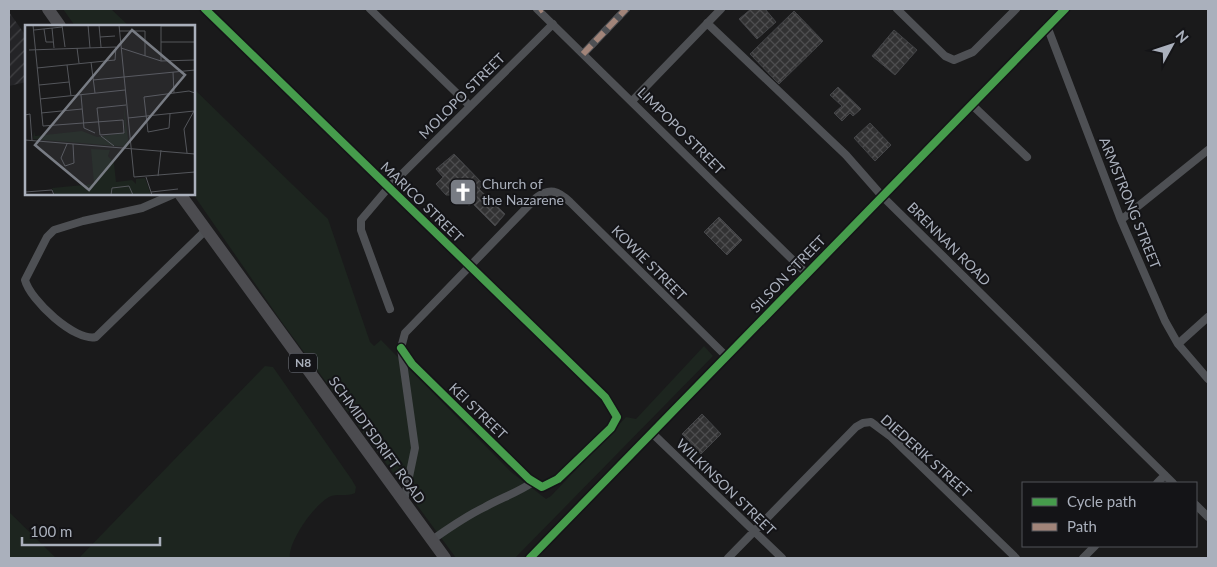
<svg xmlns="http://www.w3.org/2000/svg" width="1217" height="567" font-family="Lato,sans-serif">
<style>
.industrial{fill:url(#industrial-furrows)}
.green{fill:#1d251f}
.building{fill:url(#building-cross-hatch);stroke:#434447}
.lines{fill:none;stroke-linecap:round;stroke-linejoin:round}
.minor{stroke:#4e5054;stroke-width:8}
.trunk{stroke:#4c4c50;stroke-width:12}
.quiet{stroke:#a18479;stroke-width:6;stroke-dasharray:12 6;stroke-linecap:butt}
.cycleway-casing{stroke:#141417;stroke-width:11}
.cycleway{stroke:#469c4c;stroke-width:8}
.labels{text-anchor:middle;stroke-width:4;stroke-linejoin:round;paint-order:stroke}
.shield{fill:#141417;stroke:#7d818a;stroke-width:1}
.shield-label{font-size:12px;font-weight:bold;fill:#aab0bc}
.street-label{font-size:14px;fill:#aab0bc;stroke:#141417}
.poi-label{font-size:14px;fill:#aab0bc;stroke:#141417;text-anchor:start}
.inset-road{fill:none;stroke:#54565b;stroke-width:1}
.view{fill:#787c84;fill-opacity:0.15;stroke:#787c84;stroke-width:2.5}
.inset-edge{fill:none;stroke:#aab0bc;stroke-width:2.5}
</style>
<defs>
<pattern id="industrial-furrows" width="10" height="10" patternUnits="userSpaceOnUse" patternTransform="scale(1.25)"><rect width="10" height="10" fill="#242427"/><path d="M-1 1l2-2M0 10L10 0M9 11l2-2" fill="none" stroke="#414144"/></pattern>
<pattern id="building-cross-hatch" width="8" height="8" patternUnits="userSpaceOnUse" patternTransform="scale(1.25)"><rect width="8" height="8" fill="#323233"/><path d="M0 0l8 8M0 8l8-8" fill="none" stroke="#4d4d4f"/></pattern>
</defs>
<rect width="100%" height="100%" fill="#1a1a1b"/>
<path class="industrial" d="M9 12 26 36V82L9 86Z"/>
<path class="green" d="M63 9H111L129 26H75Z
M194 89 328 219 370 342 374 346 381 340 511 472 546 499 551 496 626 417 636 419 704 346 713 356 515 558H456L281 321 193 194Z
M265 366 273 367 352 480 356 487 355 493C347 497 337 493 329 497 314 505 288 542 290 558H79Z
M9 512 56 558H9Z"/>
<path class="building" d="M751 9H765L776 22 757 39 739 19Z
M794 11 823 41 779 84 750 54Z
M894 30 917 50 895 75 872 56Z
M838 87 861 109 853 116 850 113 842 121 834 113 842 106 830 95Z
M870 123 891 145 875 161 854 138Z
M454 154 483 184 479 189 505 214 495 226 472 203 469 206 459 195H446L436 184 443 177 436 169Z
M719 217 742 240 727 255 704 232Z
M702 414 721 434 701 454 682 434Z"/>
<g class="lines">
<path class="minor" d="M205 9 605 397 617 417 611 428 558 479 542 487 529 479 412 364 401 348
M370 9 469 105
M537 9 806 273
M897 9 945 56 954 60 973 52 1016 9
M707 23 846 155 882 196 1173 483
M1047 26 1121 220 1165 321 1178 344 1208 379
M583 54 626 9
M632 101 721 9
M971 104 1027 157
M174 194 142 208 83 221 54 230 47 237 25 280C30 300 75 342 96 337L206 230
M1121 220 1208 150
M390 309 361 230V220L389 187 553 24
M1178 344 1208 317
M652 433 782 558
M1157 483 1165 475
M404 501 415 448 401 348 405 333 536 198C550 187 558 191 570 202L726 356
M1196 505 1208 517
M432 540C449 528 466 516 485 507 501 498 517 493 533 482
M530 558 1065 9
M728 558 856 427 863 423 871 422 890 436 1016 558
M1083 558 1095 546"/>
<path class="trunk" d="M48 9 60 26
M180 194 445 558"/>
<path class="quiet" d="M539 11 542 9
M583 54 626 9"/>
<g class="cycleway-casing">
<path id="cycleway" d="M205 9 605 397 617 417 611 428 558 479 542 487 529 479 412 364 401 348
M530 558 1065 9"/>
</g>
<use href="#cycleway" class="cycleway"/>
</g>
<defs>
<g id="church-square" transform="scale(1.4375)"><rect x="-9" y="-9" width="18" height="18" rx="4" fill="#787c84" stroke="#141417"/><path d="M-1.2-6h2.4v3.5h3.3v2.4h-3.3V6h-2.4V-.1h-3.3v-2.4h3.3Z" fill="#fff"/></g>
</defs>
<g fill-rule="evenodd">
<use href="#church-square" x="463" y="192"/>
</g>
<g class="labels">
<rect class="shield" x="289" y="353.5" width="28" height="19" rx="4"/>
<g class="shield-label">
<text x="303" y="367">N8</text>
</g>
<g class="street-label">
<text transform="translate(462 96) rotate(-45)" y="5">MOLOPO STREET</text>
<text transform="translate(681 131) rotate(45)" y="5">LIMPOPO STREET</text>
<text transform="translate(422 202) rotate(44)" y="5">MARICO STREET</text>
<text transform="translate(1130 203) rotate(68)" y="5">ARMSTRONG STREET</text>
<text transform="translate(949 244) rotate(45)" y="5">BRENNAN ROAD</text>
<text transform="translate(649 263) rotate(45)" y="5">KOWIE STREET</text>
<text transform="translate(788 274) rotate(-46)" y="5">SILSON STREET</text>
<text transform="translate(478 411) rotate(44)" y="5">KEI STREET</text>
<text transform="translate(377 440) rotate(54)" y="5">SCHMIDTSDRIFT ROAD</text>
<text transform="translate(926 456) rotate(42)" y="5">DIEDERIK STREET</text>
<text transform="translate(726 487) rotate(44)" y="5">WILKINSON STREET</text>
</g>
<g class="poi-label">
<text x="482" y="189">Church of<tspan x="482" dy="16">the Nazarene</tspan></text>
</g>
</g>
<g transform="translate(25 25)">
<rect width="170" height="170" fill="#1a1a1b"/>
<path d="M99 81 104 122 8 114 9 106 10 111 57 106 72 112 100 108ZM66 124 85 125 83 131 89 138 91 157 107 155 111 159V154L120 153 126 170H30L27 163 69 159Z" fill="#1d251f"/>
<path class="inset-road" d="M8 0 18 101 98 95 99 108 75 110M37 0 40 22M63 0 65 23M74 0 76 22M94 0 109 152 170 147M136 0V36M136 1H170M27 3 29 23M19 4 21 17H28M9 5 37 2M94 6H120V31M75 12 90 11M136 17H170M52 23 54 38M96 23 136 36 170 35M4 25 91 22 90 35 12 43M66 37 70 68M42 40 46 71M148 47 149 68M68 55 170 45M14 60 44 57M56 70 59 103 70 108M15 74 100 65M16 88 57 84M145 89 144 103 123 107 119 72 164 66 170 68M0 90 5 89 7 116M103 93 169 86M75 110 72 83 101 80M76 111 89 121M0 115 170 129M42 119 36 133 40 141 49 138 48 119M162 128 159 104 169 86M133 151 136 125M121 152 127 170M0 167 27 165 29 170M126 167 153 164M86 170 87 163 104 161 108 170"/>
<path class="view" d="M107 5 160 50 64 165 10 120Z"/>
<rect width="170" height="170" class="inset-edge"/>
</g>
<rect width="1217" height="567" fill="none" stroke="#aab0bc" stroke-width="20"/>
<rect x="1022" y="482" width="175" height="65" fill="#141417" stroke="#505259"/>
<rect x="1032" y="498" width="25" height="8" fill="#469c4c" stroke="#505259"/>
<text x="1067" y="507" font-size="15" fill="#aab0bc">Cycle path</text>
<rect x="1032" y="523" width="25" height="8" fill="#a18479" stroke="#505259"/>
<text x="1067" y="532" font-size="15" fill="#aab0bc">Path</text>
<g transform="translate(1172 45) rotate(50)" stroke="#141417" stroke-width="4" paint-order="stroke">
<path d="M0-4L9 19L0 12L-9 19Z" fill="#aab0bc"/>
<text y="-8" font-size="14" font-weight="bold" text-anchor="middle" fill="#aab0bc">N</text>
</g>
<path d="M22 537v8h138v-8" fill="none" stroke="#aab0bc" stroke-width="2.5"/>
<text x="30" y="537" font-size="15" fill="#aab0bc" stroke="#141417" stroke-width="4" paint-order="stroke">100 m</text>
</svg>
